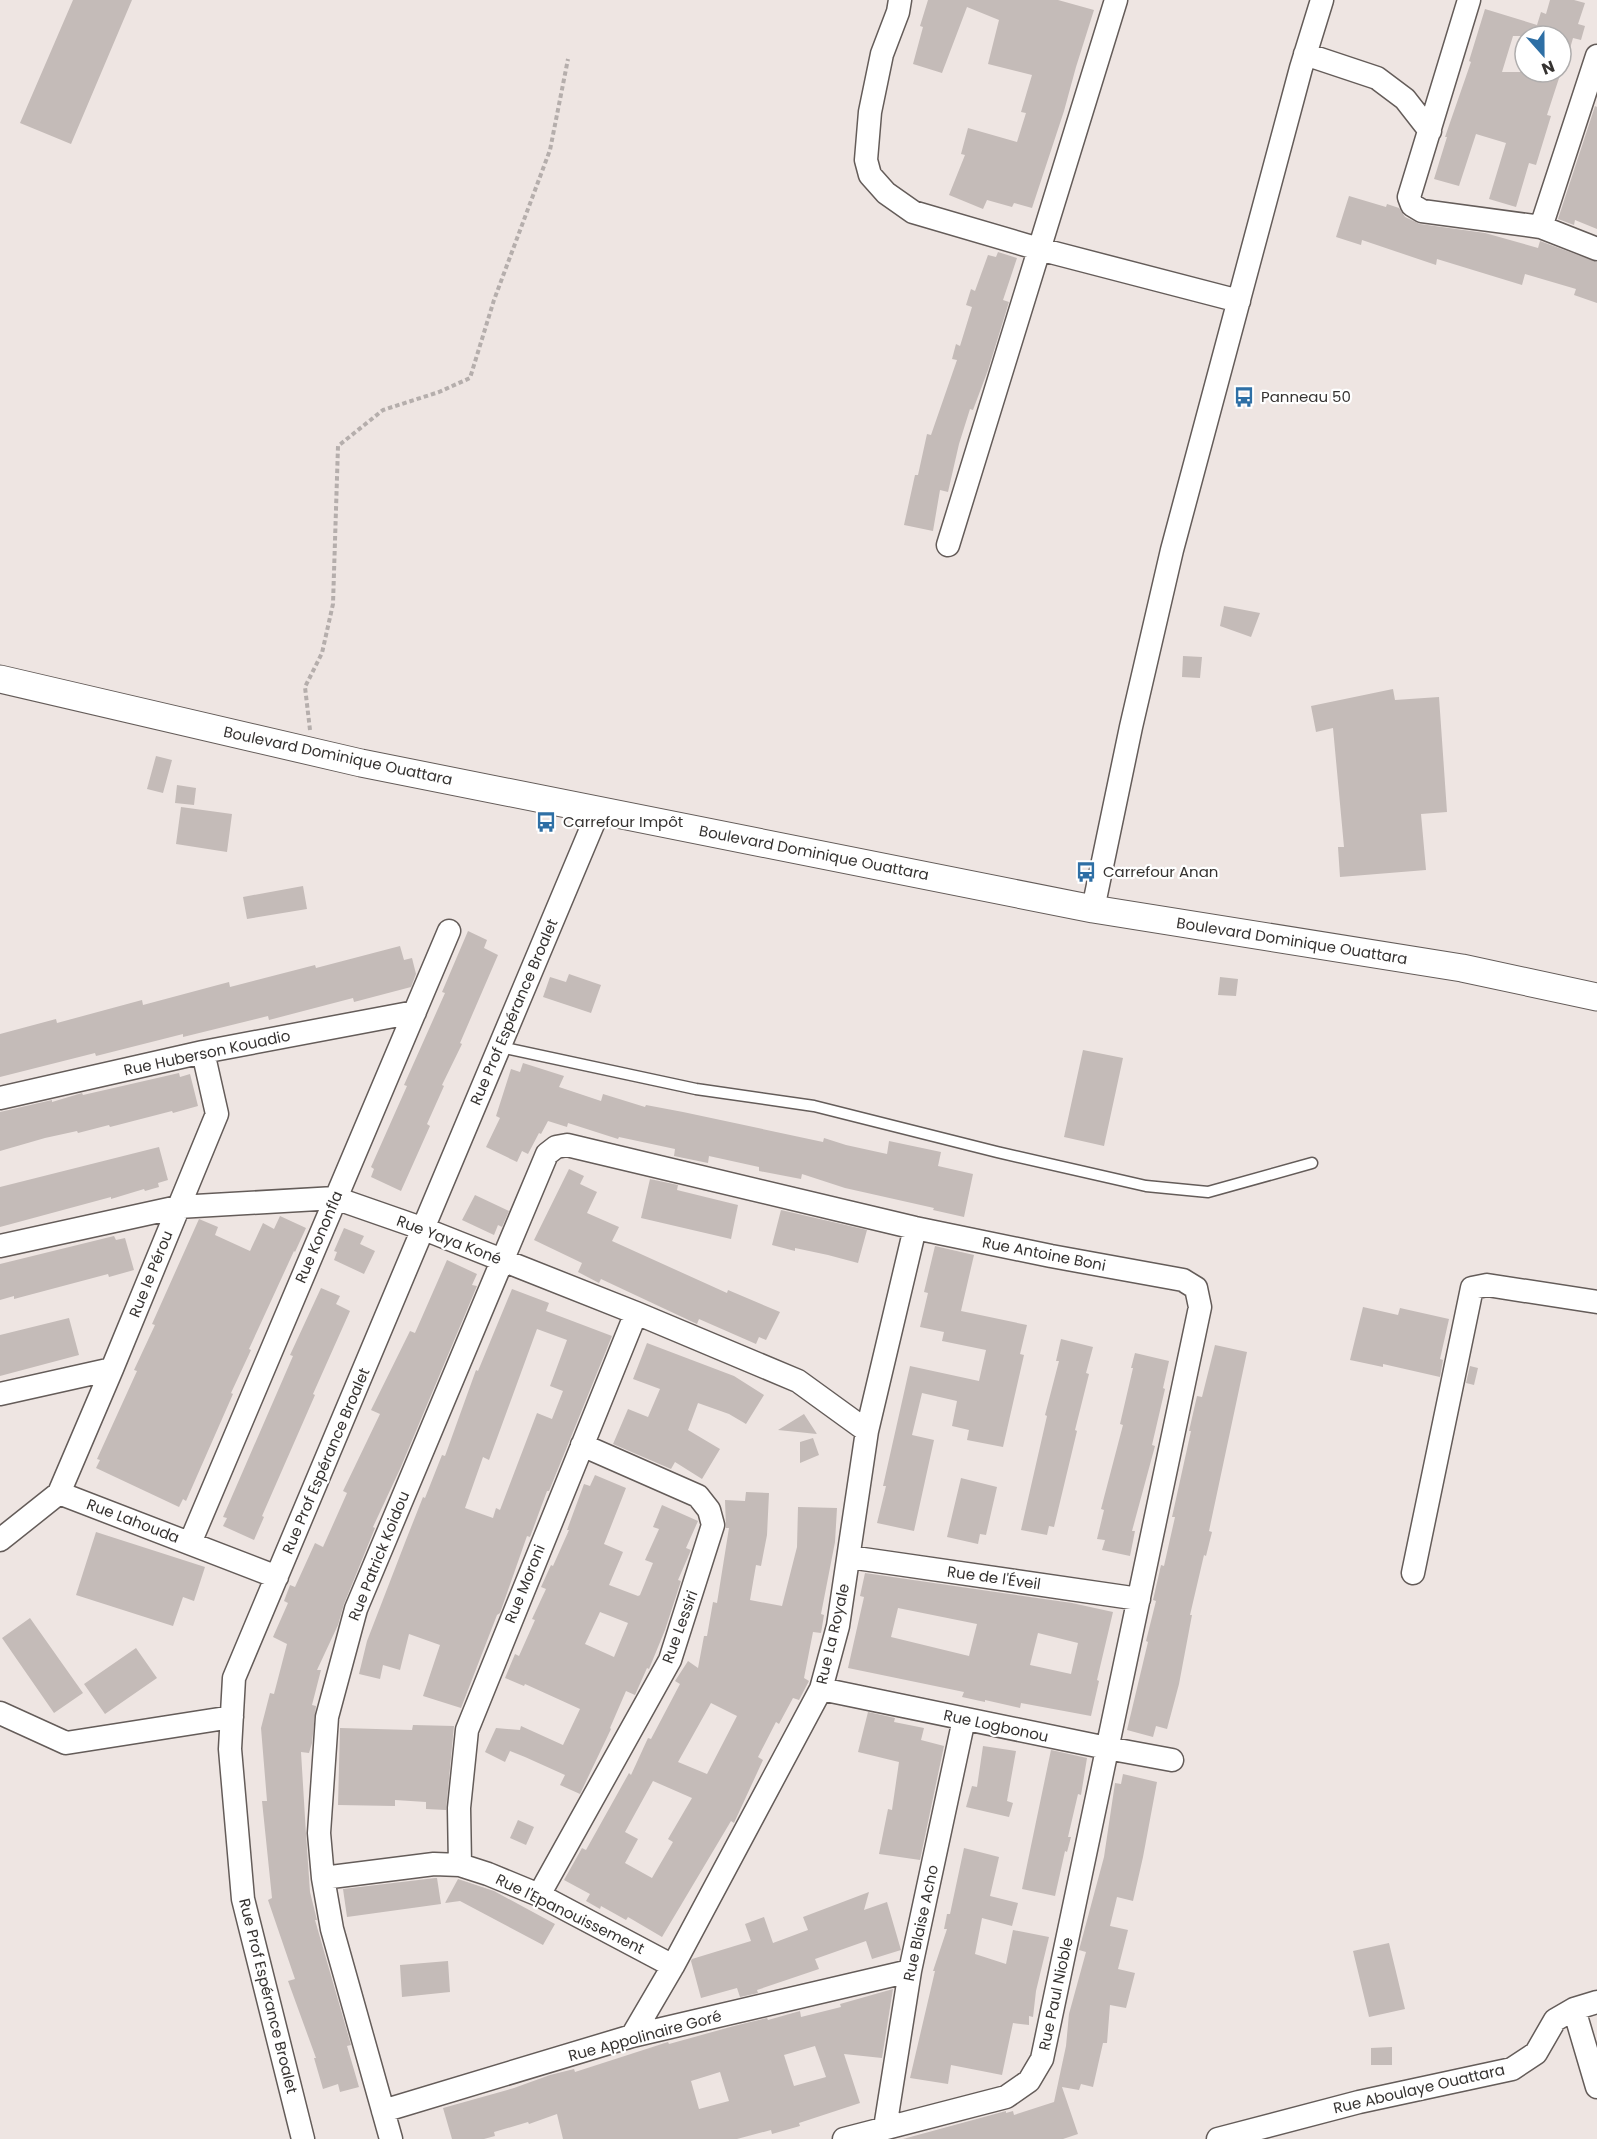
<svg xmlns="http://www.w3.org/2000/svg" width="1597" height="2139" font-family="Poppins,sans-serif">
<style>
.building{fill:#c4bbb8;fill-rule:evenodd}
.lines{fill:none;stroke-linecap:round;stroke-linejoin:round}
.service-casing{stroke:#645c59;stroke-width:13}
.minor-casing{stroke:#645c59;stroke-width:25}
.tertiary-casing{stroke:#645c59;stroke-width:29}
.path{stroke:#b5aeac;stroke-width:4;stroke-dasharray:4.5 3;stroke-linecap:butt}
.service{stroke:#fff;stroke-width:10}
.minor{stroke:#fff;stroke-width:22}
.tertiary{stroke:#fff;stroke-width:27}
.labels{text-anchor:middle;stroke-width:4.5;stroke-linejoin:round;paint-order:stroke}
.poi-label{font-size:15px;fill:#363331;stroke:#fff;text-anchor:start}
.street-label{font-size:15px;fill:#363331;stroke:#fff}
</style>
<rect width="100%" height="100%" fill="#eee5e2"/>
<path class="building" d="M73 0H132L71 144 20 123Z
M928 0H1058L1094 10 1076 67 1064 111 1032 208 1014 203 1012 207 987 200 983 209 949 195 965 155 961 154 968 128 1017 142 1026 113 1021 112 1032 75 988 64 999 20 967 7 942 73 913 64 923 27 920 26Z
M1550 0H1574L1585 3 1578 24 1585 26 1581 40 1573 38 1565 66 1561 65V36H1513L1502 72H1561L1547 115 1551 116 1536 165 1529 163 1516 207 1489 199 1506 143 1476 134 1459 186 1434 179 1447 137H1445L1471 62 1469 61 1485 9 1537 25 1541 12 1546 14Z
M1595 106 1597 107V229L1575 220 1574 225 1558 219Z
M1349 196 1386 207 1387 204 1399 208 1405 217 1420 224 1485 233 1538 248 1540 241 1597 262V303L1574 295 1576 289 1525 274 1522 285 1437 259 1436 265 1362 240 1361 245 1336 237Z
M998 252 1017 258 1003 300 1009 302 988 370 973 410 970 409 959 444 948 492 940 490 933 531 904 525 915 475H918L927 434 931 435 957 360 952 359 956 344 960 346 972 307 966 305 971 289 975 291 988 255 996 257Z
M1224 606 1260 613 1251 637 1220 626Z
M1183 656 1202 657 1200 678 1182 677Z
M1393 689 1395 700 1439 697 1447 812 1421 814 1426 870 1340 877 1338 847H1344L1333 728 1316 732 1311 706Z
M156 756 172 760 163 793 147 789Z
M177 785 196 788 194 805 175 803Z
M181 807 232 814 227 852 176 844Z
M303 886 307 909 247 919 243 897Z
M468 931 487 940 484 948 498 955 460 1043 462 1044 442 1085 444 1086 427 1124 430 1126 401 1191 371 1177 374 1169 371 1167 407 1086 404 1085 445 993 442 992Z
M400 946 404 960 412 958 416 974 411 987 354 1002 353 998 269 1020 268 1016 183 1037V1034L96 1056 95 1053 0 1077V1034L56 1019 57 1023 142 1000 143 1005 229 982 230 987 315 965 316 968Z
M569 974 601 985 591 1013 543 997 550 977 566 982Z
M1220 977 1238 979 1236 996 1218 995Z
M1083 1050 1123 1058 1104 1146 1064 1137Z
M523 1063 564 1076 559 1087 601 1101 603 1094 645 1107 646 1105 683 1112 823 1142 824 1138 846 1145 887 1154 889 1141 941 1152 938 1166 973 1174 964 1217 933 1210 934 1208 845 1188 802 1174 801 1179 759 1171V1167L709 1156 708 1163 674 1156 675 1149 619 1137 618 1139 568 1123 567 1127 548 1121 541 1134 539 1133 528 1154 522 1151 517 1162 486 1147 500 1118 496 1116 511 1069 520 1072Z
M179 1073 180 1077 190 1074 198 1106 173 1113 172 1111 110 1127 109 1125 78 1133 77 1131 45 1138 0 1151V1112L52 1100V1102L82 1093 83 1095Z
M159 1147 168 1180 158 1183 159 1187 145 1191 144 1189 111 1199V1197L0 1227V1187Z
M569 1169 584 1176 580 1184 597 1192 587 1213 619 1227 612 1241 727 1293 728 1290 780 1312 766 1340 759 1337 756 1344 699 1319 697 1324 601 1279 599 1283 578 1272 582 1263 534 1240Z
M650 1179 678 1185 677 1190 738 1205 731 1239 641 1218Z
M475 1195 509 1211 502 1227 498 1225 494 1235 462 1220Z
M781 1210 867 1230 858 1263 828 1255 795 1248V1251L772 1245Z
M280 1216 306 1228 295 1252 294 1251 249 1349 251 1350 231 1393 233 1394 186 1501 183 1499 179 1507 96 1468 100 1460 97 1459 137 1371 134 1370 155 1325 152 1324 199 1219 218 1227 215 1235 250 1251 263 1223 274 1229Z
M344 1228 364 1236 360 1244 375 1251 364 1274 334 1260 337 1252 334 1251Z
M114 1236 116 1240 125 1238 134 1270 109 1277 108 1274 14 1299V1296L0 1300V1264Z
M935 1246 974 1255 961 1311 1027 1325 1020 1354 1024 1355 1003 1447 967 1440 969 1430 952 1426 957 1401 922 1393 912 1435 934 1440 914 1531 877 1523 886 1486H883L910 1366 979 1381 986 1350 942 1341 944 1332 920 1327 928 1293 924 1292Z
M447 1260 477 1274 472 1285 477 1286 400 1469 373 1527 375 1528 344 1604 338 1625 317 1670H321L312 1705 316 1706 312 1743 309 1753 301 1752 306 1834 310 1892 317 1920H315L351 2045 347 2046 359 2087 340 2092 338 2084 323 2089 314 2058H316L288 1981 295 1979 268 1900 272 1898 262 1801H267L261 1728 270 1693 274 1694 287 1644 273 1637 288 1603 284 1601 290 1585 295 1587 315 1543 323 1547 347 1493 343 1491 380 1414 371 1410 410 1331 415 1333Z
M321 1288 340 1296 336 1304 350 1311 313 1394 315 1395 262 1516 264 1517 254 1540 223 1526 227 1518 223 1517 293 1356 290 1355Z
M512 1289 549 1303 546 1311 612 1336 549 1491H547L530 1537 527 1536 500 1613 497 1615 461 1708 423 1696 440 1645 409 1634 400 1670 383 1665 380 1679 359 1674 367 1641 406 1540 423 1497 425 1498 442 1455 445 1456 476 1370 478 1371ZM537 1329 567 1340 550 1386 563 1391 552 1419 537 1413 500 1510 496 1508 493 1518 465 1508 483 1457 489 1460Z
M1363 1307 1398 1315 1400 1308 1449 1319 1440 1359 1443 1360 1440 1377 1383 1364V1367L1350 1360Z
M69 1318 79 1355 0 1376V1335Z
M1061 1339 1093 1347 1086 1373 1089 1374 1075 1430 1077 1431 1054 1527 1049 1526 1047 1535 1021 1530 1047 1416 1045 1415 1059 1361H1056Z
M647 1343 734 1376 764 1395 746 1424 729 1414 698 1403 688 1430 720 1449 702 1479 675 1462 671 1469 613 1444 628 1409 648 1417 660 1389 633 1379Z
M1215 1345 1247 1352 1209 1531 1212 1532 1206 1556 1204 1555 1190 1615H1192L1179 1684 1167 1729 1156 1726 1153 1737 1127 1730 1148 1642 1146 1641 1156 1601 1153 1600 1161 1565 1164 1566 1175 1517H1172L1191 1431H1189L1197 1396 1202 1397Z
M1135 1353 1169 1361 1163 1388 1165 1389 1152 1445 1155 1446 1132 1531H1135L1130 1556 1102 1550 1105 1540 1097 1539 1104 1510 1101 1509 1123 1425 1120 1424 1133 1368H1131Z
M1470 1366 1478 1368 1474 1385 1466 1383Z
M804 1414 817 1434 778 1430Z
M813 1438 819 1455 800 1463V1442Z
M595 1475 626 1488 604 1544 623 1552 609 1585 638 1596 640 1595 653 1563 645 1560 659 1529 653 1527 662 1505 698 1521 686 1548 691 1550 678 1580 681 1581 665 1630 649 1669 647 1668 635 1695 626 1691 610 1728 611 1729 580 1794 560 1785 565 1775 525 1757 510 1751 505 1762 485 1752 496 1728 520 1730 521 1726 563 1745 580 1709 525 1684 524 1686 505 1678 515 1654 519 1656 535 1620 532 1619 546 1589 541 1587 551 1565 553 1566 569 1530H567L584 1484 590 1486ZM600 1612 628 1623 614 1657 585 1644Z
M961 1478 997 1487 986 1535 980 1534 978 1544 947 1537Z
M746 1492 769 1493 767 1535 761 1566 756 1565 750 1600 782 1606 797 1547 798 1507 837 1508 835 1542 821 1614 824 1615 821 1633 813 1632 804 1678 809 1681 799 1700 793 1698 779 1724 776 1722 758 1757 763 1760 734 1823 731 1821 662 1937 628 1917 626 1920 601 1906 600 1909 586 1901 590 1894 564 1880 582 1848 586 1850 629 1773 631 1775 648 1738 651 1739 680 1684 675 1681 688 1661 698 1668 704 1636H707L713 1602 717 1603 729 1528H726L725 1500 745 1501ZM711 1703 737 1716 707 1774 678 1762ZM653 1781 692 1798 668 1839 673 1842 652 1878 625 1863 638 1839 625 1832Z
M96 1532 205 1567 194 1601 183 1597 173 1626 76 1595Z
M865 1573 1072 1603 1113 1612 1097 1680 1099 1681 1091 1716 1021 1703 1020 1708 985 1700V1702L962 1697 964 1692 848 1668 864 1597 860 1596ZM898 1608 977 1624 969 1656 891 1637ZM1038 1633 1078 1643 1071 1674 1030 1665Z
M30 1618 83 1693 54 1713 2 1638Z
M136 1648 157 1678 105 1714 84 1684Z
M868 1712 895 1718 894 1722 924 1728 921 1740 944 1746 920 1860 879 1854 888 1809 892 1810 899 1762 858 1752Z
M413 1725 454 1726 446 1810 426 1809V1802L395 1800V1806L338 1805 340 1728 412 1730Z
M983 1746 1016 1751 1007 1801 1013 1803 1009 1817 966 1807 972 1786 977 1787Z
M1051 1750 1087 1758 1081 1795 1078 1794 1068 1837H1071L1067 1852 1065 1851 1055 1896 1022 1889Z
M1123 1774 1157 1782 1143 1857 1133 1901 1117 1897 1110 1926 1128 1930 1118 1969 1135 1973 1126 2008 1110 2005 1107 2043H1103L1093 2087 1081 2084 1079 2090 1062 2087 1078 2134 1063 2139H903L1006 2111V2113L1013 2111 1014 2115 1054 2102 1066 2046 1069 2014 1086 1952 1079 1950 1104 1857 1115 1783 1121 1784Z
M518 1820 534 1827 526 1845 510 1838Z
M964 1848 999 1857 990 1896 1018 1903 1012 1926 982 1918 975 1954 1006 1964 1013 1930 1049 1937 1036 1991 1033 2017 1029 2016V2025L1013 2023 1002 2075 951 2065 948 2084 910 2078 935 1971H933L947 1929H944L947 1914H950Z
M435 1878H437L441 1904 347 1917 343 1889Z
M458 1879 494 1891 555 1924 543 1945 460 1901 445 1903Z
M869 1892 864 1910 887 1902 901 1950 872 1959 866 1941 815 1959 819 1969 757 1990 758 1993 740 1997 737 1988 701 1998 691 1961 692 1959 751 1941 745 1924 764 1917 773 1943 808 1930 803 1917Z
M1389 1943 1405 2009 1369 2017 1353 1951Z
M448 1961 450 1992 402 1997 400 1965Z
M893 1989 882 2058 844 2054 860 2103 799 2123 800 2126 772 2134 771 2130 737 2139H563L557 2114 529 2124 528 2122 494 2132 495 2136 484 2139H452L443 2108 514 2088 550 2075 574 2069 575 2072 668 2042 669 2044 734 2026 767 2018 768 2020 800 2011 801 2017 841 2007 840 2004ZM815 2046 826 2077 794 2086 784 2055ZM720 2072 729 2101 699 2109 691 2081Z
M1392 2047V2065H1371V2048Z"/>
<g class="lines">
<g class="service-casing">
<path id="service" d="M500 1047 696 1089 814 1106 997 1152 1146 1186 1208 1192 1312 1163"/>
</g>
<g class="minor-casing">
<path id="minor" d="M900 0 898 12 882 54 870 112 866 160 870 175 886 193 913 212 1039 249 1239 301
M1469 0 1409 197 1412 205 1422 211 1541 227 1597 249
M1305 54 1377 78 1405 99 1430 131
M1541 227 1597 56
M948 545 1116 0
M1093 909 1131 727 1172 550 1301 68 1322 0
M0 1098 203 1052 415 1012
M0 1246 178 1207 335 1198 424 1229 636 1313 798 1381 867 1431
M0 1394 112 1369
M59 1493 112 1369 217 1114 203 1052
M0 1540 59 1493 277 1577
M190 1543 449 931
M849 1557 1139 1599
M1413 1573 1472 1288 1487 1285 1597 1302
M821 1689 1107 1748 1172 1760
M0 1713 66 1743 232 1717
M460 1865 459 1808 467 1730 636 1313
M323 1878 434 1864 460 1865 488 1874 539 1895 673 1966
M539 1895 670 1660 713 1525 709 1510 698 1496 582 1445
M1574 2009 1597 2087
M632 2036 673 1966 821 1689 838 1626 867 1431 915 1228
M383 2111 632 2036 910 1971
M885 2128 910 1971 964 1719
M303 2139 243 1899 230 1749 234 1678 599 810
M391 2139 332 1929 323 1878 319 1833 327 1717 356 1609 547 1154 556 1147 567 1145 915 1228 1051 1256 1183 1280 1196 1288 1200 1307 1042 2059 1029 2081 1006 2097 844 2139
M1218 2139 1359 2102 1512 2069 1536 2053 1555 2020 1574 2009 1597 2002"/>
</g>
<g class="tertiary-casing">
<path id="tertiary" d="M0 679 361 763 1093 909 1462 968 1597 997"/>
</g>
<path class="path" d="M310 730 305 687 322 653 333 604 338 446 383 410 439 392 470 378 494 300 550 150 568 59"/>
<use href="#service" class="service"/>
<use href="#minor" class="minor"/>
<use href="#tertiary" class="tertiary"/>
</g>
<defs>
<g id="bus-bare" transform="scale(1.62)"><path d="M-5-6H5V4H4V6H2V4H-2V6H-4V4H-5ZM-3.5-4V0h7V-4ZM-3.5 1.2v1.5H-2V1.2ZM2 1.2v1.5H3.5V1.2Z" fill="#2e6fa5" stroke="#fff" stroke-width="2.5" paint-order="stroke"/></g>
</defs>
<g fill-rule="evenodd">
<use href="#bus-bare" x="1244" y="397"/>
<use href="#bus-bare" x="546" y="822"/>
<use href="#bus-bare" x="1086" y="872"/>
</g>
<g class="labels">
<g class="poi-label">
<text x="1261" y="402">Panneau 50</text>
<text x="563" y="827">Carrefour Impôt</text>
<text x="1103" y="877">Carrefour Anan</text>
</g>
<g class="street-label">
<text transform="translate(338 756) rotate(12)" y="5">Boulevard Dominique Ouattara</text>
<text transform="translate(814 853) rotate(11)" y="5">Boulevard Dominique Ouattara</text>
<text transform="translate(1292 941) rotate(9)" y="5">Boulevard Dominique Ouattara</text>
<text transform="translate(514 1012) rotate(-67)" y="5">Rue Prof Espérance Broalet</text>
<text transform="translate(207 1053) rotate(-12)" y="5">Rue Huberson Kouadio</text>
<text transform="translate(319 1237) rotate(-67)" y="5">Rue Kononfla</text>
<text transform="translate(449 1240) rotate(21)" y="5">Rue Yaya Koné</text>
<text transform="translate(1044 1254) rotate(11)" y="5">Rue Antoine Boni</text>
<text transform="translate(151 1274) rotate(-68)" y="5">Rue le Pérou</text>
<text transform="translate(326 1461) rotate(-67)" y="5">Rue Prof Espérance Broalet</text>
<text transform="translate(133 1521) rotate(21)" y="5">Rue Lahouda</text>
<text transform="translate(379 1556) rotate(-68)" y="5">Rue Patrick Koidou</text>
<text transform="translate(994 1578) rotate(8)" y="5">Rue de l'Éveil</text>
<text transform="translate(525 1584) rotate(-68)" y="5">Rue Moroni</text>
<text transform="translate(680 1627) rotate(-70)" y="5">Rue Lessiri</text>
<text transform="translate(833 1634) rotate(-77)" y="5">Rue La Royale</text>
<text transform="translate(996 1726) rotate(12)" y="5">Rue Logbonou</text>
<text transform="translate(570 1914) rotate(26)" y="5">Rue l'Epanouissement</text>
<text transform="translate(921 1923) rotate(-78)" y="5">Rue Blaise Acho</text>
<text transform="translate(1056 1994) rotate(-78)" y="5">Rue Paul Nioble</text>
<text transform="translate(268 1996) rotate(76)" y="5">Rue Prof Espérance Broalet</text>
<text transform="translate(645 2036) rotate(-15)" y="5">Rue Appolinaire Goré</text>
<text transform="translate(1419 2089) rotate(-13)" y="5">Rue Aboulaye Ouattara</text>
</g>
</g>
<g transform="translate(1543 54) rotate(159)"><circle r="28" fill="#ffffff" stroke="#afadad" stroke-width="1.5"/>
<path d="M0-4.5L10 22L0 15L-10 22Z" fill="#2e6fa5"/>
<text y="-9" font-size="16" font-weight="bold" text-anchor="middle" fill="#363331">N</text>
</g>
</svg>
